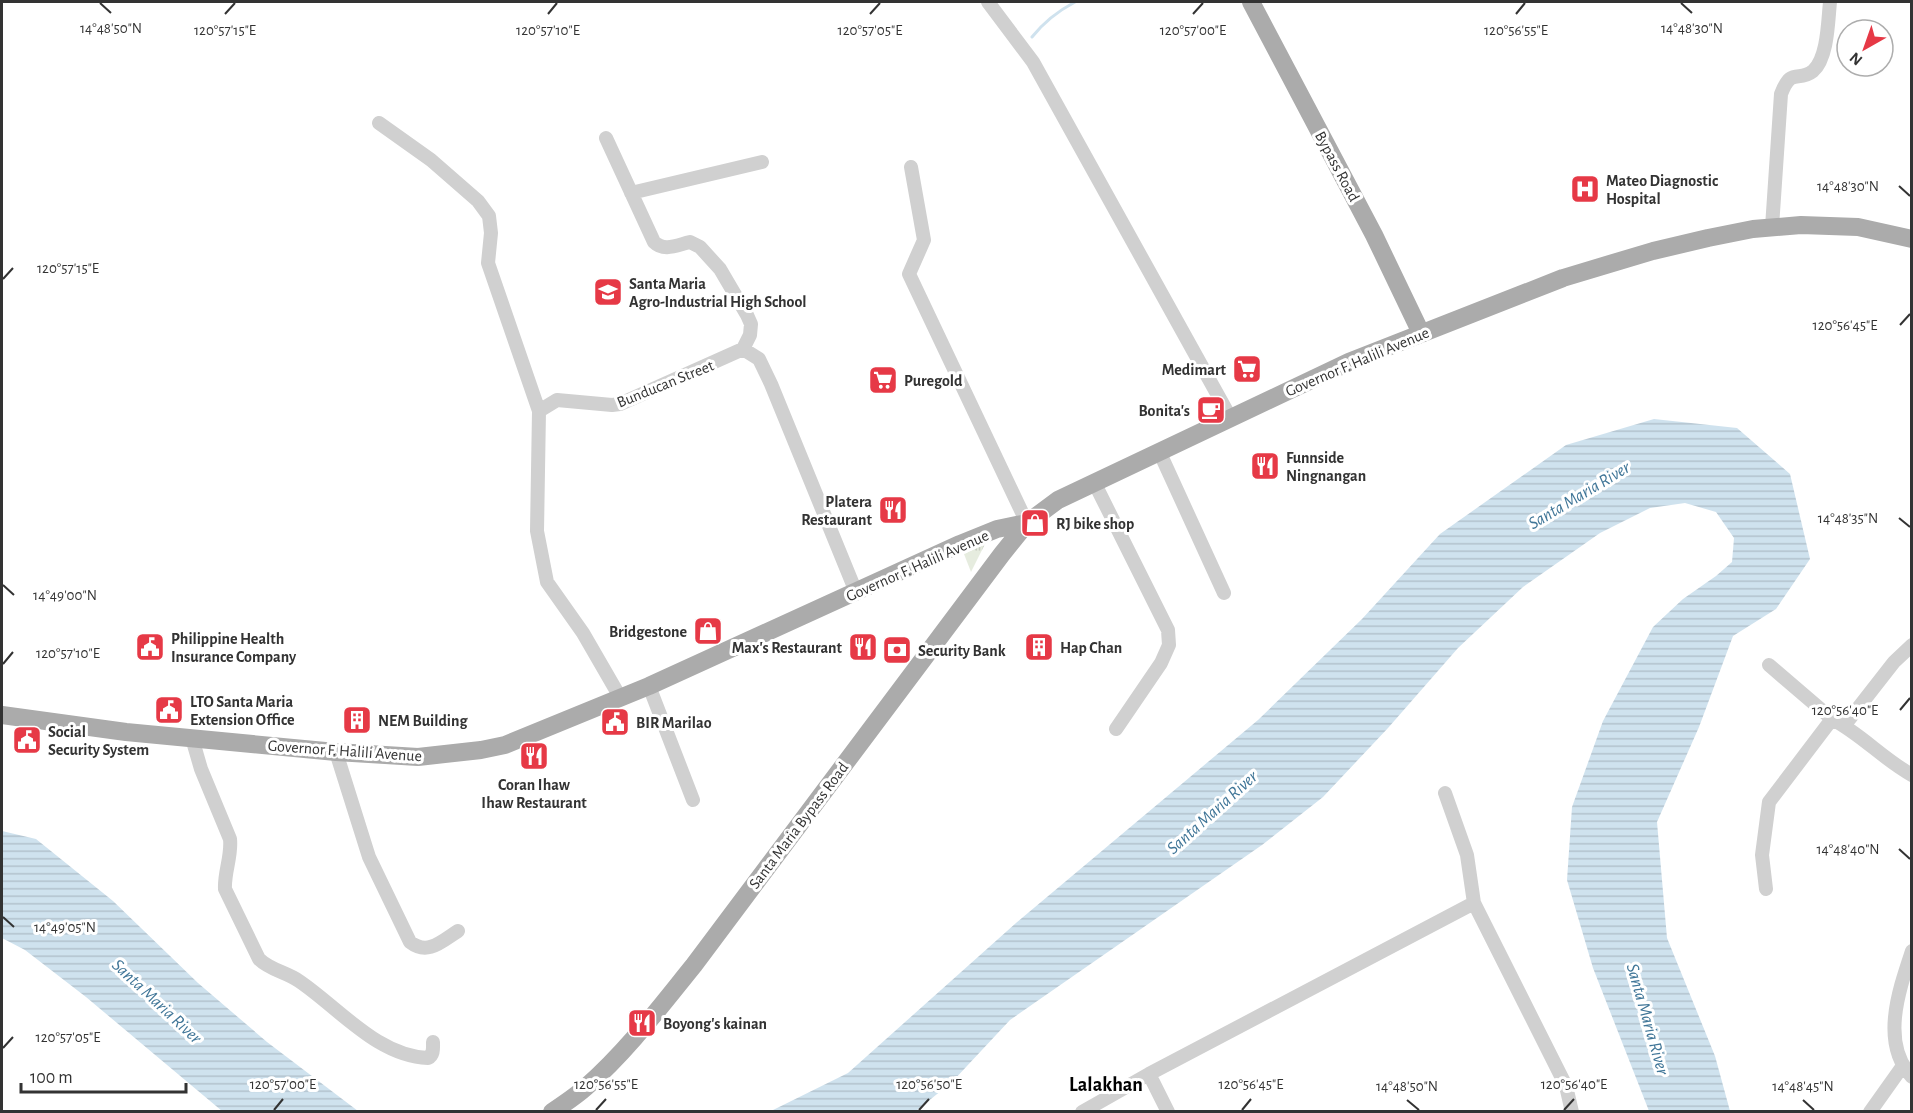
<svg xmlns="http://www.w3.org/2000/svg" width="1913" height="1113" font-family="'Alegreya Sans',sans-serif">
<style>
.park{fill:url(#park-tufts)}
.water{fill:url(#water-rules)}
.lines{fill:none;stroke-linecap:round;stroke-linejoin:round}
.stream{stroke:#cfe2ee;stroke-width:3}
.minor{stroke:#d0d0d0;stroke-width:14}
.major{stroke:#ababab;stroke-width:18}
.ticks{fill:none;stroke:#333;stroke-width:2}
.labels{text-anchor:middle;stroke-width:6;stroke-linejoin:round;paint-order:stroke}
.street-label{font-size:16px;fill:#333;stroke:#fff}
.poi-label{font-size:16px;font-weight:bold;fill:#333;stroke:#fff;text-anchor:start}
.water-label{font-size:18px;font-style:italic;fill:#3f7597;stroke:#fff}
.quarter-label{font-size:20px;font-weight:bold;fill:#000;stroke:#fff}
.ticks-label{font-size:15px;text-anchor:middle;fill:#333;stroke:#fff;stroke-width:6;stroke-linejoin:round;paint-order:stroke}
</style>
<defs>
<pattern id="park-tufts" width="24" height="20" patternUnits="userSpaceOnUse" patternTransform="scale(1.5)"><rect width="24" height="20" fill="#e6ecdf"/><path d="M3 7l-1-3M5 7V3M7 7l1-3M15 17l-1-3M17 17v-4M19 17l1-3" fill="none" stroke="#c6cbc0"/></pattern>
<pattern id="water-rules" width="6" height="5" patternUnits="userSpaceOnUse" patternTransform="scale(1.5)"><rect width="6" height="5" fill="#cfe2ee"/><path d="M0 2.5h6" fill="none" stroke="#b2c2cd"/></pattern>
</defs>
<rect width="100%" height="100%" fill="#fff"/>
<path class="park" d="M985 544 971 572 964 554Z"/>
<path class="water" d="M1654 419 1737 428 1790 474 1810 559 1776 609 1733 636 1699 727 1657 822 1667 938 1715 1056 1730 1111H1649L1593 968 1567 880 1572 807 1603 721 1653 627 1683 599 1716 576 1732 562 1734 538 1716 512 1685 503 1650 508 1600 533 1523 587 1458 648 1388 728 1323 797 1262 845 1010 1020 952 1082 916 1111H771L848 1073 1016 923 1258 720 1362 619 1440 534 1566 445Z
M2 831 36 839 113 901 198 983 267 1042 358 1111H222L86 997 25 950 2 938Z"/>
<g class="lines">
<path class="stream" d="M1032 37C1044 22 1058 11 1075 2"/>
<path class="minor" d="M988 2 1033 62 1230 417
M379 123 431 160 478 201 489 216 491 233 488 263 539 411
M606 138 654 242C664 252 677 245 690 242L700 247 720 269 747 315 751 324 750 335 743 349 620 404 612 405 557 400 539 411 537 531 547 582 583 633 620 697
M911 167 924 240 909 274 1027 523
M631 193 762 162
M1772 227 1781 94C1792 66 1798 83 1813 71 1828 58 1828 20 1830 2
M743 349 759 359 771 384 856 592
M1159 451 1224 593
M1094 482 1168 630 1169 645 1161 663 1116 729
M1769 665 1832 719C1861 734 1883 759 1912 775
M649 686 693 800
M1844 726 1894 662 1912 645
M192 738 201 769 230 839C232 856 224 872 225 889L259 959C270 970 286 972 299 981 339 1008 377 1056 428 1058 434 1055 433 1048 433 1042
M336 752 369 857 410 942C428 956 442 941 458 931
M1445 793 1467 855 1474 903 1566 1086 1572 1112
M1766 889 1762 855 1769 802 1832 719
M1912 951C1899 990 1880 1043 1912 1077
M1149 1074 1168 1112
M1082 1112 1149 1074 1474 903
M1870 1112 1902 1067"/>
<path class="major" d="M1251 2 1374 235 1421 333
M2 715 126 732 336 752 418 757 481 750 505 745 649 686 960 544 997 529 1027 523 1058 500 1349 362 1563 278 1653 251 1708 238 1753 229 1801 225 1858 227 1912 239
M552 1112C564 1104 576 1096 586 1087 627 1051 660 1007 694 965L1002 554 1027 523"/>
</g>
<path class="ticks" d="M100 3 111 13M1681 3 1692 13M225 14 235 3M548 14 557 3M870 14 880 3M1193 14 1203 3M1516 14 1525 3M1899 186 1910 196M3 279 13 268M1900 325 1910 314M1899 518 1910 527M3 585 14 595M3 664 13 652M1900 710 1910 698M1899 849 1910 859M3 917 14 927M3 1048 13 1037M1407 1100 1419 1110M1803 1100 1814 1110M274 1110 283 1099M596 1110 606 1099M919 1110 929 1099M1242 1110 1251 1099M1564 1110 1574 1099"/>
<defs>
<g id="hospital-square" transform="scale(1.5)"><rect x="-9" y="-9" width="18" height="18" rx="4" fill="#e63946" stroke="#fff"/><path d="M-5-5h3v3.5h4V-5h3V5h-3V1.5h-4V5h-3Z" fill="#fff"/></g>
<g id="school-square" transform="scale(1.5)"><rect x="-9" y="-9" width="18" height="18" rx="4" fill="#e63946" stroke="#fff"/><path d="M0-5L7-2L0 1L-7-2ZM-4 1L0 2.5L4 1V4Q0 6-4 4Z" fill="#fff"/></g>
<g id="supermarket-square" transform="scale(1.5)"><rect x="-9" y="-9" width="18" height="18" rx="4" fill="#e63946" stroke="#fff"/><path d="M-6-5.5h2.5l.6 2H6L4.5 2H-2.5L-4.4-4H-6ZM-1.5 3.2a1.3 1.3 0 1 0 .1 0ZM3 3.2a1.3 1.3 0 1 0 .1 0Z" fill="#fff"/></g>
<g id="cafe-square" transform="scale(1.5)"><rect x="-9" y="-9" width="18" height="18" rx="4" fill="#e63946" stroke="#fff"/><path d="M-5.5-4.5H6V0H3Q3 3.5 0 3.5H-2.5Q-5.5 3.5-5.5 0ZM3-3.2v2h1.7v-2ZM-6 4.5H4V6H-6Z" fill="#fff"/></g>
<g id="restaurant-square" transform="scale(1.5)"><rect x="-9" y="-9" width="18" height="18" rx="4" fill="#e63946" stroke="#fff"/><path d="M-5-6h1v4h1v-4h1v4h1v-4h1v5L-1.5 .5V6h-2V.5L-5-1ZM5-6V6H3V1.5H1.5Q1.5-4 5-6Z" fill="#fff"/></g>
<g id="shop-square" transform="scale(1.5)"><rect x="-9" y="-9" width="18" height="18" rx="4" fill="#e63946" stroke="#fff"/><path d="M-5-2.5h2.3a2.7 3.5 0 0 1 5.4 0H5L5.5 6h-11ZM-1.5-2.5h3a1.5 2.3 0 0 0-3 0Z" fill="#fff"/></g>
<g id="civic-square" transform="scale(1.5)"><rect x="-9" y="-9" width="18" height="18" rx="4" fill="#e63946" stroke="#fff"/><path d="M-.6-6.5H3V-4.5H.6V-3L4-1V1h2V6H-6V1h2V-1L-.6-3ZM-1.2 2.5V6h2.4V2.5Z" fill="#fff"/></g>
<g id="building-square" transform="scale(1.5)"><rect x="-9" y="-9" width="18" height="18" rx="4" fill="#e63946" stroke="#fff"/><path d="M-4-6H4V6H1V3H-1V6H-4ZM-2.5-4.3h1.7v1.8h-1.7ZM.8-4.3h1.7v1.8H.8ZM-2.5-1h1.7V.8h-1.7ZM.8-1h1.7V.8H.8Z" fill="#fff"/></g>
<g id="bank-square" transform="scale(1.5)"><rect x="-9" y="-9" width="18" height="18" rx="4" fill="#e63946" stroke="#fff"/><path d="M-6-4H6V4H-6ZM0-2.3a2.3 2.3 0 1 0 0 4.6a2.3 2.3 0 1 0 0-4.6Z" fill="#fff"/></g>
</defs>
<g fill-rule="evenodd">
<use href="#hospital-square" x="1585" y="189"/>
<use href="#school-square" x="608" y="292"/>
<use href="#supermarket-square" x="1247" y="369"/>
<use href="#supermarket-square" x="883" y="380"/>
<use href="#cafe-square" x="1211" y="410"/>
<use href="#restaurant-square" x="1265" y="466"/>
<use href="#restaurant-square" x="893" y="510"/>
<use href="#shop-square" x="1035" y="523"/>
<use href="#shop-square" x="708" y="631"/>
<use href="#civic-square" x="150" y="647"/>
<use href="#restaurant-square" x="863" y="647"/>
<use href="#building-square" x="1039" y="647"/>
<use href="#bank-square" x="897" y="650"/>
<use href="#civic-square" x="169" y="710"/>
<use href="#building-square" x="357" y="720"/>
<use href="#civic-square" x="615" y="722"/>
<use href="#civic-square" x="27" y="740"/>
<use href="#restaurant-square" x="534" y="756"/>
<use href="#restaurant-square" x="642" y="1023"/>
</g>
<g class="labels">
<g class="street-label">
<text transform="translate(1338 166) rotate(62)" y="6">Bypass Road</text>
<text transform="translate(1357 361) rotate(-23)" y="6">Governor F. Halili Avenue</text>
<text transform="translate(665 383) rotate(-22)" y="6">Bunducan Street</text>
<text transform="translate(917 565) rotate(-24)" y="6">Governor F. Halili Avenue</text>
<text transform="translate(345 750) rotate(4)" y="6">Governor F. Halili Avenue</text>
<text transform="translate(798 825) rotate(-53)" y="6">Santa Maria Bypass Road</text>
</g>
<g class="poi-label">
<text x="1606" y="186">Mateo Diagnostic<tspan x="1606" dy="18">Hospital</tspan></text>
<text x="629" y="289">Santa Maria<tspan x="629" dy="18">Agro-Industrial High School</tspan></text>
<text x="1226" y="375" text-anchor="end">Medimart</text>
<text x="904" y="386">Puregold</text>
<text x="1190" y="416" text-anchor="end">Bonita's</text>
<text x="1286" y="463">Funnside<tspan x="1286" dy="18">Ningnangan</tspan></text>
<text x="872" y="507" text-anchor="end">Platera<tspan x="872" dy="18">Restaurant</tspan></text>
<text x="1056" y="529">RJ bike shop</text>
<text x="687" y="637" text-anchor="end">Bridgestone</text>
<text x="171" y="644">Philippine Health<tspan x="171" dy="18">Insurance Company</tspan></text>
<text x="842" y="653" text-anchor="end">Max's Restaurant</text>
<text x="1060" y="653">Hap Chan</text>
<text x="918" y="656">Security Bank</text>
<text x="190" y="707">LTO Santa Maria<tspan x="190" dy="18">Extension Office</tspan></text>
<text x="378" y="726">NEM Building</text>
<text x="636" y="728">BIR Marilao</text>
<text x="48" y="737">Social<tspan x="48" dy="18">Security System</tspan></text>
<text x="534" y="790" text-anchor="middle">Coran Ihaw<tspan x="534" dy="18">Ihaw Restaurant</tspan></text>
<text x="663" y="1029">Boyong's kainan</text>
</g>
<g class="water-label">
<text transform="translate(1579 495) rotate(-31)" y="6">Santa Maria River</text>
<text transform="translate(1212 812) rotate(-42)" y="6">Santa Maria River</text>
<text transform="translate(157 1001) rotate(43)" y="6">Santa Maria River</text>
<text transform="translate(1648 1019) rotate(74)" y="6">Santa Maria River</text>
</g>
<g class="quarter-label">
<text x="1106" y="1091">Lalakhan</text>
</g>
</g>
<g class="ticks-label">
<text x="111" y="33">14°48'50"N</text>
<text x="1692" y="33">14°48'30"N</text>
<text x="225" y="35">120°57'15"E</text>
<text x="548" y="35">120°57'10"E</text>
<text x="870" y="35">120°57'05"E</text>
<text x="1193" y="35">120°57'00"E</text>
<text x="1516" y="35">120°56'55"E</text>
<text x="1848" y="191">14°48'30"N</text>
<text x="68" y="273">120°57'15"E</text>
<text x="1845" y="330">120°56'45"E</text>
<text x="1848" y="523">14°48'35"N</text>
<text x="65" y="600">14°49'00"N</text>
<text x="68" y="658">120°57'10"E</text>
<text x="1845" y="715">120°56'40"E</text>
<text x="1848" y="854">14°48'40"N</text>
<text x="65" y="932">14°49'05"N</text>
<text x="68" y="1042">120°57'05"E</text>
<text x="283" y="1089">120°57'00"E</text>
<text x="606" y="1089">120°56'55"E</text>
<text x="929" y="1089">120°56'50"E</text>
<text x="1251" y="1089">120°56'45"E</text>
<text x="1574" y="1089">120°56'40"E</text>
<text x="1407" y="1091">14°48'50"N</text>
<text x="1803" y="1091">14°48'45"N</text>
</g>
<rect width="1913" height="1113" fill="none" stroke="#333333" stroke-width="6"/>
<g transform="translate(1865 48) rotate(220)"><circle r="28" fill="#ffffff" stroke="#adadad" stroke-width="1.5"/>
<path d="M0-4.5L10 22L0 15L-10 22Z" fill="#e63946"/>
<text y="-9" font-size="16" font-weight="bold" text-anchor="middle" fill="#333333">N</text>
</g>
<path d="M21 1083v9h165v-9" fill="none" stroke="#333333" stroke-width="3"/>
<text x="30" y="1083" font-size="18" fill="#333333" stroke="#ffffff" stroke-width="4.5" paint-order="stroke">100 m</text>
</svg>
